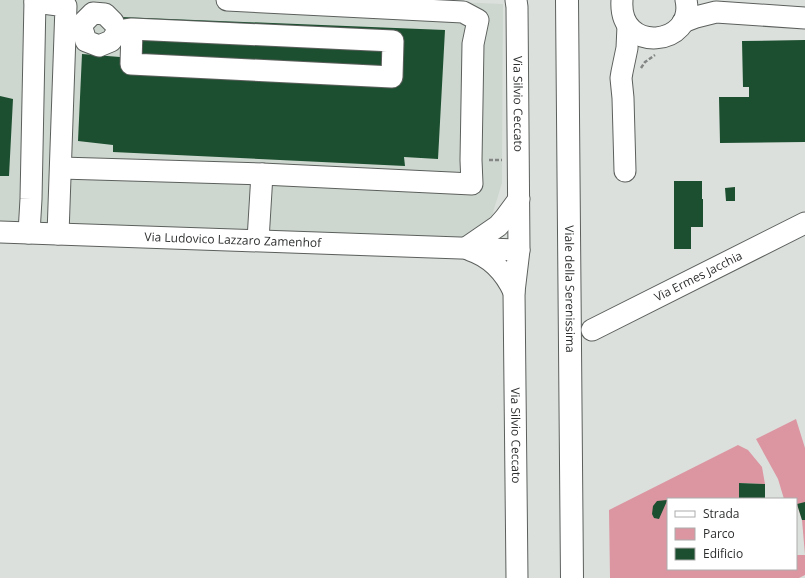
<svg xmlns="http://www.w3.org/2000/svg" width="805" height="578" font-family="'Open Sans',sans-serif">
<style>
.built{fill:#cdd7cf}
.green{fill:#db96a2}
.building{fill:#1c4f2f}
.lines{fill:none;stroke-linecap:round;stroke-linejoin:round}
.minor-casing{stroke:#5c605d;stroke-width:23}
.major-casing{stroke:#5c605d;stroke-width:24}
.path{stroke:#838684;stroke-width:2.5;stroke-dasharray:4 2;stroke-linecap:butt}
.minor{stroke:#fff;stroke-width:21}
.major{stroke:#fff;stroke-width:22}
.labels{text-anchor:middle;stroke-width:4;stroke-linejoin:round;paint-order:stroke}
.street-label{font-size:12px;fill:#2d2f2e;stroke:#fff}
</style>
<rect width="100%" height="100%" fill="#dce0dd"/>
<path class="built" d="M0 0H414L503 4 502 183 491 219 465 237 0 222Z"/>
<path class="green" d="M796 419 805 448V575L799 578H610L609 510 738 445 748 450 762 467 765 484 739 483V499H668V569H796V555H805L802 520 797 505H796V499H784L778 479 756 439Z"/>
<path class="building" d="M121 17 445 30 438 159 404 157 405 166 113 152V145L78 141 82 54 120 57Z
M805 40V142L720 143 719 97H749V87H743L742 41Z
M0 96 13 99 9 176H0Z
M674 181H702V199H703V227H691V249H674Z
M735 187V201H726L725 188Z
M739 483 765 484V499H739Z
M667 500V501L659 519 654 518 652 514 653 506 657 501Z
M805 502V520H802L797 504Z"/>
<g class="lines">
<g class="minor-casing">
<g id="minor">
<path id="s1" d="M516 0 517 7 519 250"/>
<path d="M622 0C618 55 696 46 686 0"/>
<path d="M35 2 66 6 58 234"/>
<path d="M113 22 105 14 93 13 81 25 86 41 99 46 111 41 118 31 132 29 393 41 392 77 131 64 132 29"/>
<path d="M683 22 696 17 716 12 805 18"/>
<path d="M61 168 262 174 472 184 471 160 473 44 478 20 463 12 227 0"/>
<path d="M625 171 623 98 621 78 622 72 627 48 628 26"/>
<path id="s2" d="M0 232 519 250 514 292 517 578"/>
<path d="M29 233 31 199 35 0"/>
<path d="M258 240 262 174"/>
<path d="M466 248 498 226 505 218 519 199"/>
<path d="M470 250C491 257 505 272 514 292"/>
<path id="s3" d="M592 330 805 223"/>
</g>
</g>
<g class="major-casing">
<g id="major">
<path id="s4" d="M567 0 572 578"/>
</g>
</g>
<path class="path" d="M641 68 645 62 655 55
M489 160H502"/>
<use href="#minor" class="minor"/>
<use href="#major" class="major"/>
</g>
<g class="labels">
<g class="street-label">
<text dy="4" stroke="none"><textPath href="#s1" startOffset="104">Via Silvio Ceccato</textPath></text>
<text dy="4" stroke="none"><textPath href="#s2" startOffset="233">Via Ludovico Lazzaro Zamenhof</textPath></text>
<text dy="4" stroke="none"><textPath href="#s3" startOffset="119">Via Ermes Jacchia</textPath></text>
<text dy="4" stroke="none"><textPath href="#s4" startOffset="289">Viale della Serenissima</textPath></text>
<text dy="4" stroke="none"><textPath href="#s2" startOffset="705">Via Silvio Ceccato</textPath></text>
</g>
</g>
<rect x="667" y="498" width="130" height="72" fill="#ffffff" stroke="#abacab"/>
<rect x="675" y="511" width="20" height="6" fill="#ffffff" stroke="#abacab"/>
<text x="703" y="518" font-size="12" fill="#2d2f2e">Strada</text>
<rect x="675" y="528" width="20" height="12" fill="#db96a2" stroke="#abacab"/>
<text x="703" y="538" font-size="12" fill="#2d2f2e">Parco</text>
<rect x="675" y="548" width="20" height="12" fill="#1c4f2f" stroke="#abacab"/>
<text x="703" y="558" font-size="12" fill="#2d2f2e">Edificio</text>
</svg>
